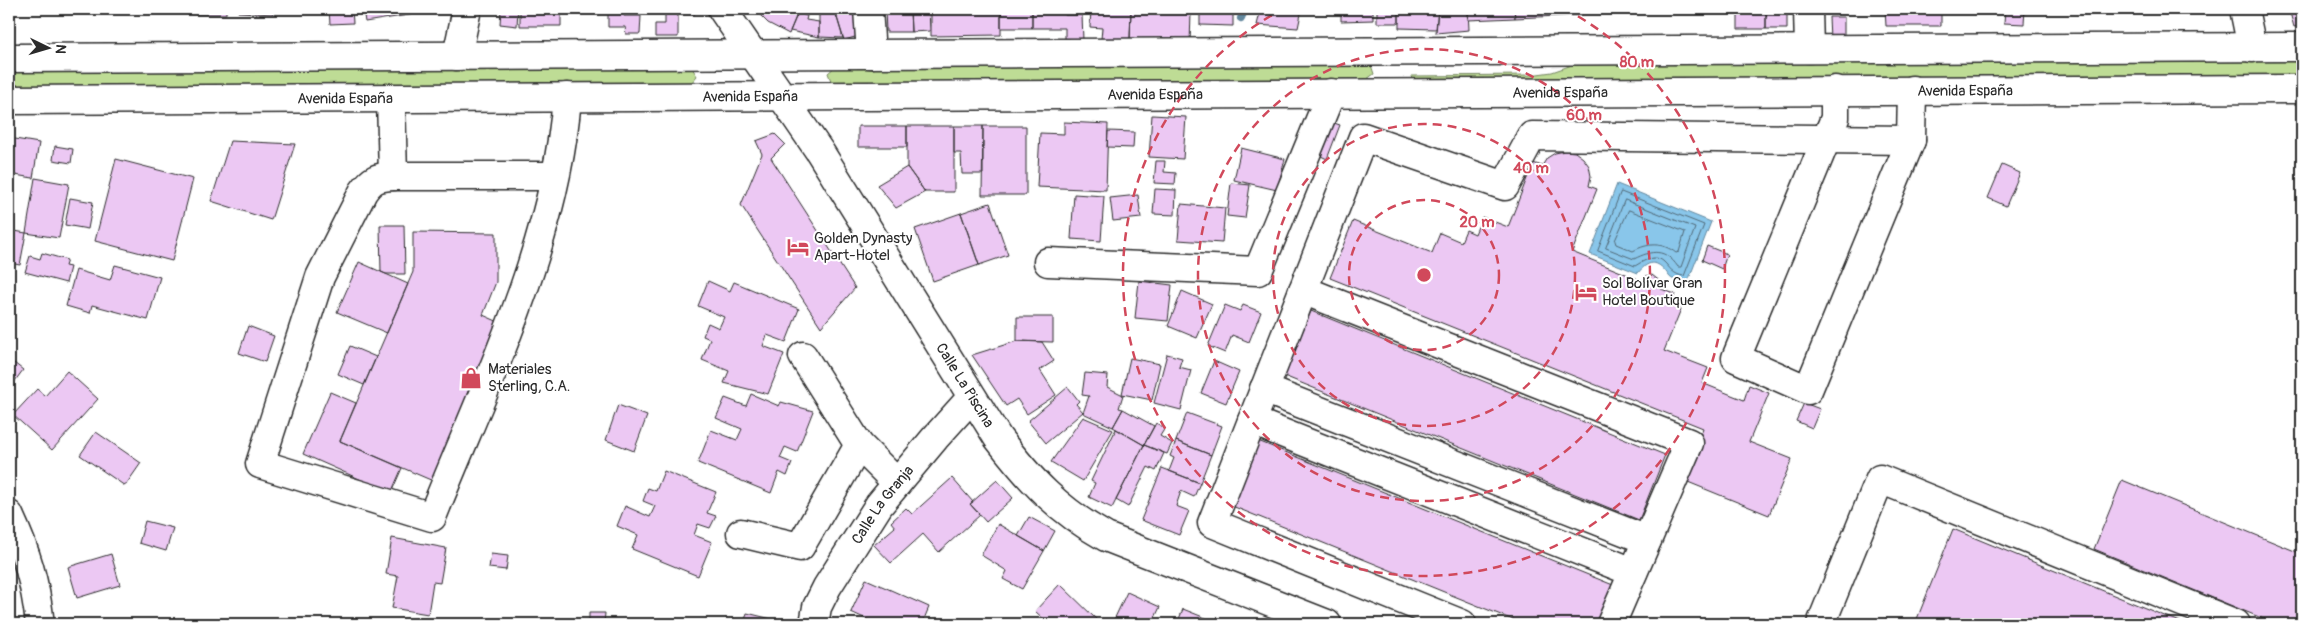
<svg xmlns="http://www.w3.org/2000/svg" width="2311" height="633" font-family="Pangolin,sans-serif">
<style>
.green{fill:#bedc95;stroke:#748460}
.water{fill:#89c6ea;stroke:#63889e}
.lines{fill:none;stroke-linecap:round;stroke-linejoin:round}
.shore{stroke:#516977;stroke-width:1}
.stream{stroke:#63889e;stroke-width:8}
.building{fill:#ecc8f3;stroke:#2b2b2b}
.minor-casing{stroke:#2b2b2b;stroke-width:31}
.major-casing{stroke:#2b2b2b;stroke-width:31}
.minor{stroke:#fff;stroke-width:28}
.major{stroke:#fff;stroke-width:28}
.ring{fill:none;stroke:#d1495b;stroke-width:2.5;stroke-dasharray:9 6}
.labels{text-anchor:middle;stroke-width:4;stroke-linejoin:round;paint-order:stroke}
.street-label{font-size:15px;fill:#2b2b2b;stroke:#fff}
.poi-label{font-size:15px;fill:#2b2b2b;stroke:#fff;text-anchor:start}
.centre{fill:#d1495b;stroke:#fff;stroke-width:2.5}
.ring-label{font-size:15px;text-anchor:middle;font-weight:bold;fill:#d1495b;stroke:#fff;stroke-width:4;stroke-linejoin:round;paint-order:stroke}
</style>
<rect width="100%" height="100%" fill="#fff"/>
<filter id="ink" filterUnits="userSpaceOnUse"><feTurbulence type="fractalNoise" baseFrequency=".02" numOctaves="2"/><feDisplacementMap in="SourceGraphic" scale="10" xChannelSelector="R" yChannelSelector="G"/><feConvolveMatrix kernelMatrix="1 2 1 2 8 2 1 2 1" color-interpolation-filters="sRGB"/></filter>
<g filter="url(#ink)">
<path class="green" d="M2302 60V76L1412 79 1411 76 1530 75 1552 72 1575 64Z
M1367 64 1371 65 1374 74 1367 79 836 82 831 81 828 73 835 67Z
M692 68 697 76 691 83 9 86V72Z"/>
<path class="water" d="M1617 184 1711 222 1687 284C1682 282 1671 280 1669 276 1659 261 1650 258 1638 273L1590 254Z"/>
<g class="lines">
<path class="shore" d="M1621 192 1704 225 1684 276C1662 274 1669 244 1635 266L1598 251Z
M1625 200 1695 228 1681 267H1678C1665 248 1652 250 1634 259L1606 248Z
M1629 210 1685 232 1679 252 1676 253C1662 242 1648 243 1633 251L1616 244 1615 241Z"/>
<path class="stream" d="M1241 18 1245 9"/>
</g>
<path class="building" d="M35 9H83V12L35 11Z
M191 9H226V14H191Z
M238 9H273V14L238 12Z
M329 9H352L353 23 330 24Z
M363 9H420L421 13 365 22Z
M501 9H518L517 26 500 24Z
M520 9H561V26H520Z
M608 9H625L624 16H641L640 34H626L625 27H608Z
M681 9H695V14H681Z
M756 9H799L789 34 768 23 755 10Z
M819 9 835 11 843 38 819 37Z
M845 9H859L866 34 844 40 835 11Z
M885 9H910L911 32H886Z
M910 9H929L930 31 911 32Z
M931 9H1001V35L931 36Z
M1001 9H1032V28H1001Z
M1032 9H1065V15H1082L1083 40H1065V28H1032Z
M1091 9H1131L1130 40 1101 39 1102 28 1090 27Z
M1131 9H1176V13H1191L1190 43 1130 40Z
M1200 9H1233V26L1200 25Z
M1261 9H1302L1298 28 1257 25Z
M1341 9H1373V20L1341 21Z
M1377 9H1399V23H1377Z
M1399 9H1438L1436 29 1399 28Z
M1438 9H1468L1469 30 1436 33Z
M1468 9H1514L1515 18 1468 20Z
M1514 9H1580L1581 15 1515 18Z
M1738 9H1766V29H1738Z
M1766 9H1787V29H1766Z
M1847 9H1885V11H1847Z
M1885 9H1941V26H1886Z
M2005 9H2025L2024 24 2004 23Z
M2289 9H2302V25L2294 27Z
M665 13H678V37H655V24H665Z
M798 13 807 16 806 20 819 22V37L790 31Z
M1829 17H1844V38L1830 39Z
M1152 115 1186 117 1183 159 1149 157Z
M1328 121 1340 125 1327 159 1315 153Z
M1064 122 1108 124 1106 190 1037 187 1040 133 1064 134Z
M858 126H907V147H858Z
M907 126H954V192H925L907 167Z
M954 126H983V174H962L961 153H954Z
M983 126H1026V195H982Z
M1108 131 1134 132 1133 148 1107 147Z
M775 134 785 144 771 158 855 288 821 327 741 205 762 154 756 141Z
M9 138 39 143 33 178 9 174Z
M230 141 295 144 271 220 211 201Z
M55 146 73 149 71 163 53 160Z
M1241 148 1285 159 1277 190 1234 180Z
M1565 151 1575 152 1583 158 1589 166 1591 176 1589 186 1597 189 1572 252 1643 281 1646 276 1652 275 1661 282V289L1675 294 1671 305 1681 309 1664 351 1708 368 1702 383 1744 400 1749 385 1769 393 1749 442 1792 459 1769 515 1683 480 1703 428 1330 278 1353 221 1432 253 1440 233 1461 242 1466 230 1475 234 1482 217 1508 227 1533 163 1542 166 1547 158 1555 153Z
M116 159 193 179 172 261 95 241Z
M1156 161H1165L1164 172 1176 173 1175 184 1154 183Z
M2002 165 2020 173 2006 206 1988 198Z
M907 167 925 192 896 208 877 185Z
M35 178 69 184 59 238 26 233Z
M1231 183 1250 185 1245 218 1227 216Z
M1155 189 1176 190 1175 215 1153 214Z
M1074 194 1104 196 1101 241 1071 239Z
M1138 195 1141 218 1113 221 1110 198Z
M70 198 93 202 88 229 65 225Z
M990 203 1008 255 979 265 961 213Z
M1181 204 1225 208 1222 243 1178 240Z
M961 213 979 265 933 281 915 229Z
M380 225H404L405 274H386L381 272Z
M9 230 26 233 20 265 9 263Z
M413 232 496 233V282L483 315 501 323 433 481 340 441 413 272Z
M1707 246 1727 254 1722 269 1702 260Z
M42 253 67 260 65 266 70 267 66 283 25 272 30 256 40 259Z
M359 262 408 284 387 333 337 312Z
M115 265 160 277 148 320 92 305 90 313 66 306 76 270 110 280Z
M708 281 730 291 734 282 799 309 786 342 767 335 763 346 784 354 768 394 724 383 729 371 702 360 710 339 703 336 708 323 719 328 724 317 698 306Z
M1139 281 1172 285 1168 321 1135 318Z
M1182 291 1212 304 1197 338 1168 326Z
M1225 305 1240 311 1243 305 1261 312 1249 342 1232 335 1225 353 1208 346Z
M1311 311 1665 455 1639 520 1284 376Z
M1017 317H1053V342L1017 341Z
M248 326 274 336 265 362 239 353Z
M1017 341 1042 342 1054 361 1040 370 1056 395 1027 414 1017 399 1006 406 972 355Z
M350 346 376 357 364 385 338 374Z
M1167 354 1182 358 1179 367 1191 370 1181 410 1154 403Z
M1130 358 1160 364 1152 400 1122 394Z
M9 359 23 370 9 389Z
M1214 361 1239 372 1226 403 1201 393Z
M67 371 98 399 52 450 13 415 37 389 45 396Z
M1085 373 1108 375 1107 387 1123 395 1119 408 1123 409 1113 427 1083 413 1089 396 1082 395Z
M1068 387 1079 401 1076 404 1083 412 1046 443 1028 421Z
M330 392 356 403 340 441 402 468 391 493 303 454Z
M751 394 779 406 781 402 813 411 797 452 785 447 780 458 792 463 787 476 779 472 771 493 698 463 711 430 737 440 742 429 716 418 725 398 746 406Z
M1804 403 1820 409 1812 428 1796 421Z
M618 405 647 416 634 451 606 440Z
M1123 409 1154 426 1144 445 1113 427Z
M1187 413 1222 426 1211 455 1176 441Z
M1083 417 1113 430 1083 481 1051 462Z
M1156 423 1165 428 1160 436 1172 443 1167 454 1144 445Z
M1116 429 1144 445 1112 508 1089 497 1095 483 1091 481Z
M96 432 141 463 125 486 80 455Z
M1176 441 1211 455 1200 483 1169 471 1174 458 1170 456Z
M1258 441 1613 585 1597 624H1523L1232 506Z
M1144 445 1164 453 1156 471 1148 467 1128 507 1116 500Z
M1162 468 1200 483 1194 497 1181 491 1176 506 1189 511 1179 535 1141 520Z
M664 471 716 492 707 513 716 516 710 528 698 524 694 535 712 542 698 576 632 549 638 535 617 526 625 506 650 517 655 506 643 501 648 488 656 491Z
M952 478 973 502 970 504 980 515 939 552 923 534 891 563 874 545 895 527 891 522 906 508 912 514Z
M997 480 1013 498 986 522 970 504Z
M2122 480 2302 554V624H2276L2094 549Z
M1029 517 1055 531 1044 551 1018 536Z
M145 521 173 528 166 551 139 543Z
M998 524 1044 551 1022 589 1003 579 1007 571 981 555Z
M1953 529 2184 624H1915Z
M392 538 446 548 440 583 433 582 428 614 392 608 398 576 386 574Z
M111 554 120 585 77 598 68 567Z
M491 554 508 556 506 570 489 568Z
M866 579 929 607 922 624H877L851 612Z
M1060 584 1097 620 1093 624H1049L1035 611Z
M1127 592 1160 607 1152 624H1112Z
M1183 609 1218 623 1217 624H1177Z
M589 613H605L604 624H589Z
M747 613 788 623V624H744Z
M487 621 520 624H487Z"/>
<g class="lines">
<g class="minor-casing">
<g id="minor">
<path id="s1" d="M722 9 820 152 998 438C1031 481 1058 510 1106 537L1327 624"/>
<path d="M868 9 871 54"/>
<path d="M1808 9 1809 49"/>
<path d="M2244 9 2252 48"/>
<path d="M457 56 467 9"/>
<path d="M1835 90V118L1736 358 1808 390 1911 140 1912 90"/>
<path d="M391 98 393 176"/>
<path d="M555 176H393C377 177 372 179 363 192L320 277 260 464 432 517C486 382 556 244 567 97"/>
<path d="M1048 262 1258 271 1331 93"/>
<path d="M1303 290 1689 443 1611 624"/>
<path d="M803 356 859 445 897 483"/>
<path d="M1264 389 1647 540"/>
<path d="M1252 421 1633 572"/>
<path d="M9 515C27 554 35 581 40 624"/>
<path d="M741 533 800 547 859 445"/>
<path id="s2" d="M814 624 817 607 827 587 879 505 935 438 971 398"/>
<path d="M1462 624 1212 523 1363 137 1505 186 1532 136 1911 140"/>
<path d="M1821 624 1880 479 2236 624"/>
</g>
</g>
<g class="major-casing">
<g id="major">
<path d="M9 58 2302 47"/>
<path id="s3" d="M9 100 2302 89"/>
</g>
</g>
<use href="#minor" class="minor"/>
<use href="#major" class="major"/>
</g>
</g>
<g class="ring">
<circle cx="1424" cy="275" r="75"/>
<circle cx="1424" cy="275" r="151"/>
<circle cx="1424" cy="275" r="226"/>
<path d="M1565 9A301 301 0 1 1 1283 9"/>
</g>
<defs>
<g id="hotel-bare" transform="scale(1.725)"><path d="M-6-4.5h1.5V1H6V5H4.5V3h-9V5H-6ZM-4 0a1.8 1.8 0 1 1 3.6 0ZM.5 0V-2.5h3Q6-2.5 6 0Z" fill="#d1495b" stroke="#fff" stroke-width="2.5" paint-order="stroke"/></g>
<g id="shop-bare" transform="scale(1.725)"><path d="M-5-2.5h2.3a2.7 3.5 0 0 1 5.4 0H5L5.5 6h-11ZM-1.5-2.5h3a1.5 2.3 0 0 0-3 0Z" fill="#d1495b" stroke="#fff" stroke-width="2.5" paint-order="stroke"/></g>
</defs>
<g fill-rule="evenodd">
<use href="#hotel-bare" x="798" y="247"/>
<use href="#hotel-bare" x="1586" y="292"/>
<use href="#shop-bare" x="471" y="378"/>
</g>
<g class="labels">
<g class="street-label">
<text dy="5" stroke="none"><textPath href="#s3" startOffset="1956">Avenida España</textPath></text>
<text dy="5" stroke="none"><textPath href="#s3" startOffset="1551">Avenida España</textPath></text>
<text dy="5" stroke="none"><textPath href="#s3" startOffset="1146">Avenida España</textPath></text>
<text dy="5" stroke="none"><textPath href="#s3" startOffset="741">Avenida España</textPath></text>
<text dy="5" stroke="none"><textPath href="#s3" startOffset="336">Avenida España</textPath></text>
<text dy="5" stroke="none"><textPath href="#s1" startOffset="448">Calle La Piscina</textPath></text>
<text dy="5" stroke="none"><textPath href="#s2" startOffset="139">Calle La Granja</textPath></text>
</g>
<g class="poi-label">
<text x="814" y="243">Golden Dynasty<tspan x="814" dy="17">Apart-Hotel</tspan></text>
<text x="1602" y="288">Sol Bolívar Gran<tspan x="1602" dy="17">Hotel Boutique</tspan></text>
<text x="488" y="374">Materiales<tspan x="488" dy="17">Sterling, C.A.</tspan></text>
</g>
</g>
<circle cx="1424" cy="275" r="8" class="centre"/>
<g class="ring-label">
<text x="1637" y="67">80 m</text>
<text x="1584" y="120">60 m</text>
<text x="1531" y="173">40 m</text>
<text x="1477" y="227">20 m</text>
</g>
<rect width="2311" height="633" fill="none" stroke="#fff" stroke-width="30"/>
<rect x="15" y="15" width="2281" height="603" fill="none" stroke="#2b2b2b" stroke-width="2" filter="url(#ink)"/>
<g transform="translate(48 48) rotate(95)" stroke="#ffffff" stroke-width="4" paint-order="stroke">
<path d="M0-4L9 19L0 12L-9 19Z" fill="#2b2b2b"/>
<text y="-8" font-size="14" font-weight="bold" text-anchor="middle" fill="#2b2b2b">N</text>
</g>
</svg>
